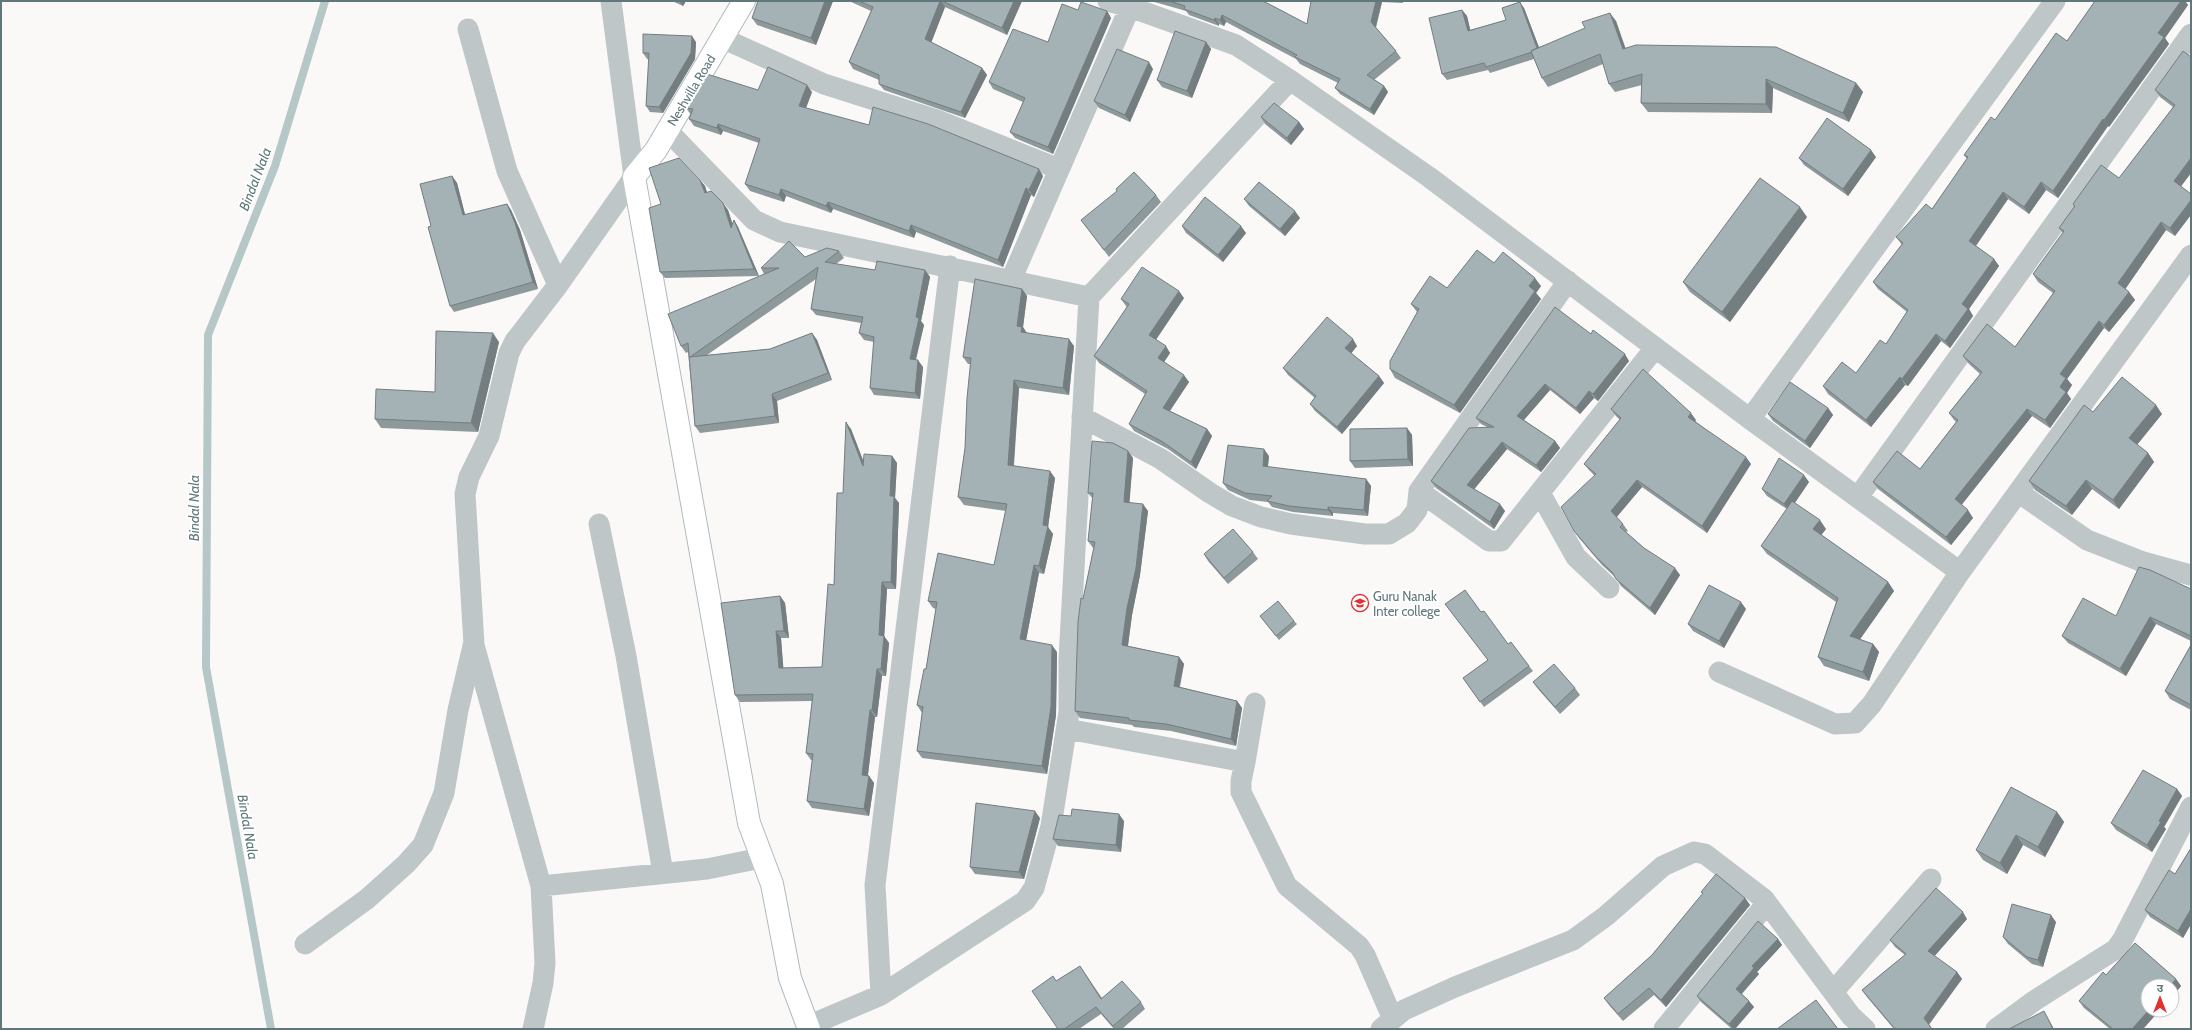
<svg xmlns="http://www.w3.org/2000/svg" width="2192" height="1030" font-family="Cabin,'Noto Sans Devanagari',sans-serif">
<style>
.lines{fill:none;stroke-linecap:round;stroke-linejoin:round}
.stream{stroke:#b6c7c7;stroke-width:8}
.secondary-casing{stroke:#b1babd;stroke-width:24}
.street{stroke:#bec6c8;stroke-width:21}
.secondary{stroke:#fff;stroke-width:22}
.wall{fill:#8e999c}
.shaded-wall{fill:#747d7f}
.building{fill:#a5b2b5;stroke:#747d7f}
.labels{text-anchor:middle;stroke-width:4;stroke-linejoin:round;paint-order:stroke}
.street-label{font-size:13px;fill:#60777c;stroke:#fff}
.poi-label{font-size:13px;fill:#60777c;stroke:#fff;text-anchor:start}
.water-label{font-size:14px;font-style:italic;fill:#607b7c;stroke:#fff}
</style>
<rect width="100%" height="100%" fill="#faf9f8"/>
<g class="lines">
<path class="stream" d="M271 1029 206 667 208 335 275 166 325 1"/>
<g class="secondary-casing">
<path id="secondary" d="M744 1 656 150 634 177 749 823 772 884 790 978 809 1029"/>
</g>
<path class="street" d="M1108 1 1130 7 1132 1
M468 29 507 171 558 285 634 177 611 1
M722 38 824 84 937 120 1059 169
M667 130 754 220 780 232 1089 297
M1011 280 1130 7 1236 45 1290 80 1429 177 1750 419 1960 572
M558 285 515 341 509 353 489 436 469 477 465 494 474 645 541 886 707 869 761 858
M1082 417 1161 459 1210 493 1232 506 1261 517 1291 524 1365 534H1389L1407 523 1417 510 1419 491 1489 541H1501L1655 348
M1750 419 2055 1
M1419 491 1568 281
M2018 492 2087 540 2143 562 2191 575
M1540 493 1576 557 1609 588
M1858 497 2191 34
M599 524 626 656 663 873
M1719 672 1835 724 1855 723 1872 704 1960 572 2191 255
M1067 729 1245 762 1255 703
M1245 762 1241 781V792L1287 886 1359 946 1365 955 1393 1019
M305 944 367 899 406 864 423 845 444 793 458 710 473 646
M1833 992 1931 879
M881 995 875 885 950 266
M808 1026 881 995 1025 901 1034 888 1051 826 1069 712V659L1089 297 1290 80
M533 1029 543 983 545 963 541 886
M1381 1029 1404 1010 1455 987 1573 940 1606 916 1663 866 1694 852 1705 854 1764 899 1851 1016 1865 1029
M1664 1029 1767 903
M1996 1029 2034 1001 2116 949 2123 939 2191 807"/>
<use href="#secondary" class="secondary"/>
</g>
<path class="wall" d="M672 1H686L683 6Z
M758 1H833L816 45 757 25 752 18Z
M849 1H1022L1007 35 945 7 931 42 982 68 987 75 965 118 884 90 879 84V80L853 69 849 62 871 11Z
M1151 1H1262L1307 24 1311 1H1403V3L1382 2 1376 28 1396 51 1401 58 1374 80 1384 86 1388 92 1374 115 1340 94 1335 88 1338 83 1300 64 1296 59 1226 22 1224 26 1219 24V26L1189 15 1186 11Z
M2095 1H2185L2188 5 2165 38 2169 44 2109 127 2108 126 2058 198 2046 190 2029 214 2008 199 1976 246 1994 259 1999 266 1969 309 1973 316 1950 348 1941 341 1908 386 1905 385 1871 427 1828 394 1823 386 1856 373 1886 344 1907 312 1878 289 1873 282 1902 245 1896 237 1932 209 1967 159 1964 155 2067 41Z
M1524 8 1539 47 1616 21 1625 49 1856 83 1863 92 1849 122 1773 88 1772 113 1648 112 1641 103 1642 85 1615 92 1609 84 1603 64 1548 87 1542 78 1534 59 1490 73 1488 70 1447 80 1442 74 1462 10 1467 16 1470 30 1506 20Z
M1078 10 1107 11 1111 18 1053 154 1015 138 1010 132 1023 102 993 89 989 82 1048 42Z
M696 42 695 59 663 113 650 112 646 106 649 59H647L643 53Z
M1206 42 1211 49 1192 98 1162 87 1157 80Z
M2191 57V173L2181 186 2175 236 2166 230 2125 289 2129 292 2135 300 2109 332 2104 328 2067 379 2072 385 2067 393 2071 399 2050 428 2032 416 1961 505 1973 518 1951 545 1878 489 1873 482 1920 469 1956 422 1954 420 1949 413 1980 374 1969 364 1963 356 2015 347 2053 293 2038 282 2033 274 2063 233 2059 228 2074 207 2073 204 2119 178 2173 107 2160 97 2155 90Z
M1153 69 1130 122 1099 108 1094 101Z
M758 90 812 92 806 108 1043 176 1034 197 1031 195 1003 267 916 232 914 238 833 209 831 213 786 196 784 202 750 191 745 184 759 143 723 131 721 135 694 126 689 119 691 115 686 108Z
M1261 117 1299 122 1304 129 1291 145 1265 124Z
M1876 157 1848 196 1804 165 1799 158Z
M452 176 457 183 465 215 507 204 511 210 520 230 538 289 454 312 450 306 431 226Z
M700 180 705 186 707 192 728 210 732 224 734 220 738 227 759 276 665 278 660 272 661 204Z
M1156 195 1161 202 1109 257 1081 220Z
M1244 199 1300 218 1285 236 1249 206Z
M1807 217 1730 322 1690 292 1683 282Z
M1182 226 1246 233 1223 262 1186 233Z
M839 251 844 258 836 264 875 270H925L930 277 921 321 924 325 916 360 923 367 920 399 874 395 870 388 874 342 864 340 859 333 861 323 816 315 811 309 816 279 707 355 770 349 812 333 817 340 832 380 777 401 779 423 700 433 695 426 688 352 686 353 681 346 764 274 761 268 805 257Z
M1494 263 1541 286 1536 293 1541 299 1460 413 1395 378 1390 369 1417 312 1411 304 1447 288Z
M1022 289 1027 296 1023 327 1027 333 1074 346 1069 395 1019 388 1014 466 1055 478 1048 527 1053 534 1044 574 1039 573 1026 640 1057 652 1056 715 1047 774 922 758 917 751 922 713 917 705 926 669 936 609 933 608 928 601 994 565 1006 511 964 505 958 497 965 448 971 364H968L963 357Z
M1184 298 1156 340 1170 353 1164 362 1189 382 1170 411 1207 429 1212 436 1196 469 1168 449 1134 431 1129 424 1145 394 1099 363 1094 356 1127 307 1126 306 1121 299Z
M1591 334 1629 361 1598 401 1594 398 1580 414 1550 390 1524 420 1555 441 1560 448 1541 472 1507 449 1474 489 1505 511 1494 529 1436 488 1431 481 1487 427 1481 424 1476 418Z
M499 342 478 432 381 428 375 419 435 392Z
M1357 346 1351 353 1379 376 1384 383 1342 434 1315 411 1310 404 1315 398 1288 375 1283 368Z
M1828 408 1833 415 1810 448 1773 421 1768 414Z
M1611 409 1696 420 1695 421 1751 464 1707 533 1642 487 1616 517 1623 524 1628 531 1626 532 1644 548 1680 575 1655 615 1621 586 1615 577 1602 565 1579 538 1574 531 1595 476 1589 470 1584 464 1620 420 1616 416Z
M2093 412 2162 414 2137 445 2148 453 2154 462 2119 509 2092 489 2072 515 2035 490 2029 481Z
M1407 428 1412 435 1413 466 1355 468 1350 461Z
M851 429 863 461 892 456 897 463 895 498 899 503 896 589H887L884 636 889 643 886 676H882L877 717H875L868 775 869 776 874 783 869 816 812 808 807 801 813 761 811 760 806 753 812 701 740 702 735 695 780 596 785 603 789 638H781L783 668 822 667 834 585 843 493Z
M1128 451 1133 458 1129 503 1148 511 1140 575 1132 615 1128 646 1179 657 1184 664 1180 687 1237 701 1242 708 1236 746 1171 731 1134 727 1132 725 1080 718 1075 711 1083 599 1094 548H1093L1088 541 1093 499 1088 493Z
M1269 456 1268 467 1366 479 1371 486 1368 516 1333 513V516L1293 512 1272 507 1268 502 1250 500 1228 490 1223 483Z
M1809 482 1795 503 1826 529 1821 535 1888 582 1894 591 1860 639 1873 644 1879 652 1869 681 1824 666 1818 657 1836 602 1767 554 1761 546 1787 509 1767 496 1762 489Z
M1253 552 1258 559 1228 584 1208 561 1204 554Z
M2191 589V641L2156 624 2126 676 2068 643 2062 636Z
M1445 604 1481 612 1508 644 1529 666 1533 671 1484 707 1463 678 1488 660Z
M1746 609 1724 648 1693 631 1688 624Z
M1260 616 1294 621 1297 624 1279 640Z
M2191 645V710L2170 699 2165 691Z
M1533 682 1575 688 1580 695 1560 714 1538 689Z
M2177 789 2182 796 2164 827 2166 829 2152 852 2116 830 2111 823Z
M2057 812 2064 822 2045 857 2023 845 2007 874 1983 860 1976 850Z
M1071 816 1124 821 1121 852 1058 846 1053 839Z
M1040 818 1024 879 975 874 970 867Z
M2191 848V924L2183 938 2150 917 2145 910 2175 874Z
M1701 892 1745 898 1750 905 1666 1007 1654 995 1623 1021 1609 1005 1604 998 1652 955 1703 894Z
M1967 919 1934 956 1957 972 1962 979 1929 1025 1932 1029H1894L1867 997 1862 990 1905 955 1895 947 1890 940Z
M2056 922 2043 967 2032 964 2008 944 2003 937Z
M1778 939 1782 945 1757 972 1759 974 1742 994 1754 1007 1735 1029H1732L1701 1002 1697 996Z
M2135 943 2176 979 2181 986 2172 997V986H2148V1010H2160L2143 1029H2110L2084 1008 2079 1001 2103 972 2106 975Z
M1080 966 1102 998 1141 1002 1145 1009 1122 1029H1114L1101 1014 1079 1029H1058L1056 981Z"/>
<path class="shaded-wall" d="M679 1H686L683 6Z
M825 1H833L816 45 811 38Z
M940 1H941L945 7 930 46 925 39Z
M1014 1H1022L1007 35 1002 28Z
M1376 1H1381L1382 2 1375 29 1371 22Z
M2181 1H2185L2188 5 2165 38 2169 44 2109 127 2104 120 2158 33Z
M1520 2 1524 8 1542 56 1537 50Z
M1462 10 1467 16 1472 37 1468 31Z
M1107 11 1111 18 1053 154 1048 147Z
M1610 13 1616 21 1629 58 1623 49Z
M1222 15 1226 22 1224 26 1220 20Z
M1215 18 1219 24V26L1214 20Z
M692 36 696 42 695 59 663 113 659 107Z
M1206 42 1211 49 1192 98 1187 91Z
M1149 62 1153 69 1130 122 1125 115Z
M982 68 987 75 965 118 961 112Z
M1766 79 1773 88 1772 113 1766 104Z
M1856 83 1863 92 1849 122 1843 113Z
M807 85 812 92 804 113 799 106Z
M1384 86 1388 92 1374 115 1370 109Z
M2103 119 2108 126 2058 198 2053 191Z
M1299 122 1304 129 1291 145 1287 138Z
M718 124 723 131 721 135 717 128Z
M1871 150 1876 157 1848 196 1843 189Z
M2191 158V173L2179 189 2174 181Z
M1039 169 1043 176 1034 197 1029 190Z
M452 176 457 183 467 222 463 215Z
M700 180 705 186 709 200 705 193Z
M2041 182 2046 190 2029 214 2024 207Z
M1026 188 1031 195 1003 267 998 260Z
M781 189 786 196 784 202 779 195Z
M2003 192 2008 199 1974 248 1969 241Z
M2191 200V215L2175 236 2170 228Z
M828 202 833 209 831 213 826 206Z
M723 203 728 210 736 234 731 228Z
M507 204 511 210 520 230 538 289 533 282Z
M1800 207 1807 217 1730 322 1722 312Z
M1295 211 1300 218 1285 236 1280 229Z
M734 220 738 227 759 276 754 269Z
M2161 222 2166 230 2124 291 2118 283Z
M911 225 916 232 914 238 909 231Z
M1241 226 1246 233 1223 262 1218 255Z
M1994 259 1999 266 1969 309 1973 316 1950 348 1945 341 1962 304Z
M925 270 930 277 921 321 924 325 914 366 910 359 916 317Z
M1535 278 1541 286 1536 293 1541 299 1460 413 1454 405 1529 286Z
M1022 289 1027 296 1023 327 1027 334V339L1017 326Z
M1179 291 1184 298 1154 342 1149 335Z
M2129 292 2135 300 2109 332 2104 325Z
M2099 321 2104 328 2067 379 2072 385 2067 393 2071 399 2050 428 2045 420 2060 387V374Z
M493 333 499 342 478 432 471 423Z
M812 333 817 340 832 380 828 373Z
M1936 334 1941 341 1908 386 1902 379Z
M1069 339 1074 346 1069 395 1063 388Z
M1353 339 1357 346 1350 355 1345 348Z
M1166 346 1170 353 1162 365 1158 358Z
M1625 354 1629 361 1598 401 1593 394Z
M918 360 923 367 920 399 915 393Z
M1184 375 1189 382 1167 415 1163 408Z
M1379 376 1384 383 1342 434 1337 427Z
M1900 377 1905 385 1871 427 1866 420Z
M1014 380 1019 388 1013 472 1008 465Z
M1545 384 1550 390 1522 422 1517 416Z
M1589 391 1594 398 1580 414 1576 408Z
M772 394 777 401 779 423 775 416Z
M2156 405 2162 414 2135 447 2129 438Z
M1828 408 1833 415 1810 448 1805 441Z
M2027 409 2032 416 1960 507 1955 499Z
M1691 413 1696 420 1693 424 1688 417Z
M846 422 851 429 868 473 863 466Z
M1407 428 1412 435 1413 466 1408 459Z
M1207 429 1212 436 1196 469 1191 462Z
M1555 441 1560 448 1541 472 1536 465Z
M1502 442 1507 449 1472 492 1467 485Z
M1264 449 1269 456 1267 473 1263 466Z
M1128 451 1133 458 1129 509 1124 502Z
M2148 453 2154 462 2119 509 2113 500Z
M892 456 897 463 895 498 899 503 896 589 891 582 890 496Z
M1746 457 1751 464 1707 533 1702 526Z
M1050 471 1055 478 1048 527 1053 534 1044 574 1039 566 1043 525Z
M1804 475 1809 482 1789 511 1784 504Z
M1366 479 1371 486 1368 516 1364 510Z
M1637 480 1642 487 1616 518 1611 511Z
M2086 480 2092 489 2072 515 2066 506Z
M1143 504 1148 511 1140 575 1132 615 1127 652 1122 645 1127 608Z
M1500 504 1505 511 1494 529 1490 522Z
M1328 507 1333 513V516L1328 510Z
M1968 510 1973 518 1951 545 1946 537Z
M1820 520 1826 529 1819 538 1813 529Z
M1034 565 1039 573 1025 646 1020 639Z
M1675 568 1680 575 1655 615 1650 608Z
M882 582 887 589 884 642 879 635Z
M1888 582 1894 591 1856 645 1850 636Z
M780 596 785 603 789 638 784 631Z
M1741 602 1746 609 1724 648 1719 641Z
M2150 617 2156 624 2126 676 2120 669Z
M776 631 781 638 784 675 779 668Z
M884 636 889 643 886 676 881 669Z
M1873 644 1879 652 1869 681 1863 672Z
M1052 645 1057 652 1056 715 1047 774 1042 766Z
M1179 657 1184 664 1178 693 1174 686Z
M877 669 882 676 877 717 872 710Z
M1237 701 1242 708 1236 746 1231 739Z
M870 710 875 717 867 782 862 775Z
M869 776 874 783 869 816 864 809Z
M2177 789 2182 796 2164 827 2166 829 2152 852 2147 845 2159 821Z
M1035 811 1040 818 1024 879 1019 872Z
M2057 812 2064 822 2045 857 2038 847Z
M1119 814 1124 821 1121 852 1116 845Z
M2016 835 2023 845 2007 874 2000 863Z
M1745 898 1750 905 1666 1007 1661 1000Z
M2191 909V924L2183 938 2178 931Z
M1963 912 1967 919 1933 958 1928 951Z
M2051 915 2056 922 2043 967 2038 960Z
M1778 939 1782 945 1757 972 1759 974 1740 995 1736 989 1752 966Z
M1957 972 1962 979 1928 1025 1924 1018Z
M2176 979 2181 986 2172 997V986H2170Z
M1749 1001 1754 1007 1735 1029H1733L1729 1024Z
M2149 1010H2160L2143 1029H2132Z
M2044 1011 2048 1018 2054 1029H2053Z"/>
<path class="building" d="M758 1H825L811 38 752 18Z
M859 1H940L925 39 982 68 961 112 879 84V75L849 62 873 7Z
M942 1H1014L1002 28Z
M1169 1H1262L1269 4 1307 24 1311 1H1376L1371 22 1396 51 1367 75 1384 86 1370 109 1335 88 1340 79 1295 57 1297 55 1222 15 1220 20 1215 18 1214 20 1184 9 1185 6Z
M2095 1H2181L2158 33 2164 37 2104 120 2103 119 2053 191 2041 182 2024 207 2003 192 1969 241 1994 259 1962 304 1968 309 1945 341 1936 334 1902 379 1900 377 1866 420 1823 386 1842 362 1856 373 1880 340 1886 344 1908 310 1873 282 1903 243 1896 237 1926 204 1932 209 1968 157 1964 155 1991 117 1995 120 2056 33 2067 41Z
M1081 2 1107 11 1048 147 1010 132 1025 98 989 82 1013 29 1048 42 1062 4 1078 10Z
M1520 2 1537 48 1531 51 1532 52 1486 67 1484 63 1442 74 1429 18 1462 10 1468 31 1506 20 1502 8Z
M1610 13 1623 49 1636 45 1776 47 1856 83 1843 113 1766 79V104L1641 103 1642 74 1609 84 1600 54 1542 78 1531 51 1585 28 1582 22Z
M1175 31 1206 42 1187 91 1157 80Z
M643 34 692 36 691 53 659 107 646 106 649 53H643Z
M1117 49 1149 62 1125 115 1094 101Z
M2183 51 2191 57V158L2174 181 2191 194V200L2170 228 2161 222 2118 283 2129 292 2104 325 2099 321 2060 374 2066 378 2060 387 2066 392 2045 420 2027 409 1955 499 1968 510 1946 537 1873 482 1897 451 1920 469 1958 420 1949 413 1982 372 1963 356 1987 324 2015 347 2055 291 2033 274 2064 231 2059 228 2075 206 2073 204 2101 165 2119 178 2175 105 2155 90Z
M768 67 807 85 799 106 869 125 873 107 928 124 1039 169 1029 190 1026 188 998 260 911 225 909 231 828 202 826 206 781 189 779 195 745 184 760 139 718 124 717 128 689 119 693 109 686 108 707 74 758 90Z
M1274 103 1299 122 1287 138 1261 117Z
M1827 118 1871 150 1843 189 1799 158Z
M679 158 700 180 705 193 711 191 723 203 731 228 734 220 754 269 660 272 649 208 661 204 649 168Z
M1134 172 1156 195 1104 250 1081 220 1117 191 1116 189Z
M452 176 463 215 507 204 515 223 533 282 450 306 428 227 431 226 420 184Z
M1760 178 1800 207 1722 312 1683 282Z
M1259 182 1295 211 1280 229 1244 199Z
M1205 197 1241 226 1218 255 1182 226Z
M789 241 805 257 827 248 839 251 825 262 875 270 877 261 925 270 916 317 919 318 910 359 918 360 915 393 870 388 874 337 859 333 863 317 811 309 818 267 690 357 770 349 812 333 828 373 772 394 775 416 695 426 688 343 681 346 668 314 779 268H761Z
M1477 250 1494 263 1503 252 1535 278 1529 286 1535 291 1454 405 1390 369V361L1419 309 1411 304 1430 276 1447 288Z
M1142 267 1179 291 1149 335 1166 346 1158 358 1184 375 1163 408 1207 429 1191 462 1163 442 1129 424 1147 391 1094 356 1129 304 1121 299Z
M975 279 1022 289 1017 326 1022 327 1021 332 1069 339 1063 388 1014 380 1008 465 1050 471 1043 525 1048 526 1039 566 1034 565 1020 639 1052 645 1051 707 1042 766 917 751 923 707 917 705 924 669H926L937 602 928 601 938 553 994 565 1007 504 958 497 965 448 967 398 971 358 963 357Z
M1555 307 1591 334 1593 330 1625 354 1593 394 1589 391 1576 408 1545 384 1517 416 1555 441 1536 465 1502 442 1467 485 1500 504 1490 522 1431 481 1469 428 1494 427 1476 418Z
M1327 317 1353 339 1345 348 1379 376 1337 427 1310 404 1316 396 1283 368Z
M436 331 493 333 471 423 375 419 376 389 435 392Z
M1643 369 1691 413 1688 417 1746 457 1702 526 1637 480 1611 511 1623 524 1620 527 1644 548 1675 568 1650 608 1616 579 1612 572 1597 558 1574 531 1561 507 1596 474 1584 464 1621 418 1611 409Z
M2122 377 2156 405 2129 438 2148 453 2113 500 2086 480 2066 506 2029 481 2084 405 2093 412Z
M1790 382 1828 408 1805 441 1768 414Z
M846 422 863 466 864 454 892 456 890 496H894L891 582H882L879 635 884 636 881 669H877L872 710H870L862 775 869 776 864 809 807 801 813 754 806 753 813 694 735 695 721 603 780 596 784 631H776L779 668 822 667 828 584 834 585 837 493H843Z
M1407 428 1408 459 1350 461V429Z
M1092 441 1113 443 1128 451 1124 502 1143 504 1136 568 1127 608 1122 645 1179 657 1174 686 1237 701 1231 739 1166 724 1129 720V718L1075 711 1078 622 1081 598 1083 599 1095 542 1088 541 1093 493H1088Z
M1228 445 1264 449 1263 466 1366 479 1364 510 1328 507V510L1289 506 1267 501 1272 496 1245 493 1223 483Z
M1779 458 1804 475 1784 504 1762 489Z
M1792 501 1820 520 1813 529 1888 582 1850 636 1873 644 1863 672 1818 657 1838 598 1761 546Z
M1233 529 1253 552 1224 578 1204 554Z
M2139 567 2150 570 2191 589V636L2150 617 2120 669 2062 636 2083 598 2116 616Z
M1709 585 1741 602 1719 641 1688 624Z
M1465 590 1481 612 1484 611 1508 644 1511 642 1529 666 1480 702 1463 678 1488 660 1445 604Z
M1278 601 1294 621 1276 636 1260 616Z
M2191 645V705L2165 691Z
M1554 664 1575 688 1555 707 1533 682Z
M2143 770 2177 789 2159 821 2161 822 2147 845 2111 823Z
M2011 787 2057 812 2038 847 2016 835 2000 863 1976 850Z
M976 803 1035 811 1019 872 970 867Z
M1072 809 1119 814 1116 845 1053 839 1059 815 1071 816Z
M2191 848V909L2178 931 2145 910 2169 870 2175 874Z
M1716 874 1745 898 1661 1000 1649 988 1618 1014 1604 998 1652 955 1703 893 1701 892Z
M1936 888 1963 912 1928 951 1957 972 1924 1018 1932 1029H1895L1862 990 1906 954 1890 940Z
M2012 904 2051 915 2038 960 2027 957 2003 937Z
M1758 921 1778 939 1752 966 1754 968 1736 989 1749 1001 1729 1024 1697 996Z
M2135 943 2176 979 2170 986H2148V1010H2149L2132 1029H2113L2079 1001 2103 972 2106 975Z
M1080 966 1101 999 1122 981 1141 1002 1113 1026 1096 1007 1064 1029H1058L1032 991 1053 976 1056 981Z
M1816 1000 1838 1029H1777Z
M2044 1011 2053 1029H2009Z"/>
<defs>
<g id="school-ring" transform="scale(0.9)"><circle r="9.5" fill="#fff" stroke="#e03235" stroke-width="1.5"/><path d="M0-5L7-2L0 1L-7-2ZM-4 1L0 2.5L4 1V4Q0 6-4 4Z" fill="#e03235"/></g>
</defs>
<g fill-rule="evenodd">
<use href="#school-ring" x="1360" y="603"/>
</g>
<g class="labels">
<g class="street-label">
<text transform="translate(691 90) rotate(-59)" y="5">Neshvilla Road</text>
</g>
<g class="poi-label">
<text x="1373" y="601">Guru Nanak<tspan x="1373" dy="15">Inter college</tspan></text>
</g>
<g class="water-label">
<text transform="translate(255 179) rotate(-69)" y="5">Bindal Nala</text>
<text transform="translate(194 508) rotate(-90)" y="5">Bindal Nala</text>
<text transform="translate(248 827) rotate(80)" y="5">Bindal Nala</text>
</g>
</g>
<rect width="2192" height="1030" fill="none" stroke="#60777c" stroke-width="4"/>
<g transform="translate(2160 998)"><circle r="19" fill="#ffffff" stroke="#bfc9cb"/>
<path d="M0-3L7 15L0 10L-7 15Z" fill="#e03235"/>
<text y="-6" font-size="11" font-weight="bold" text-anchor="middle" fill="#60777c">उ</text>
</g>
</svg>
